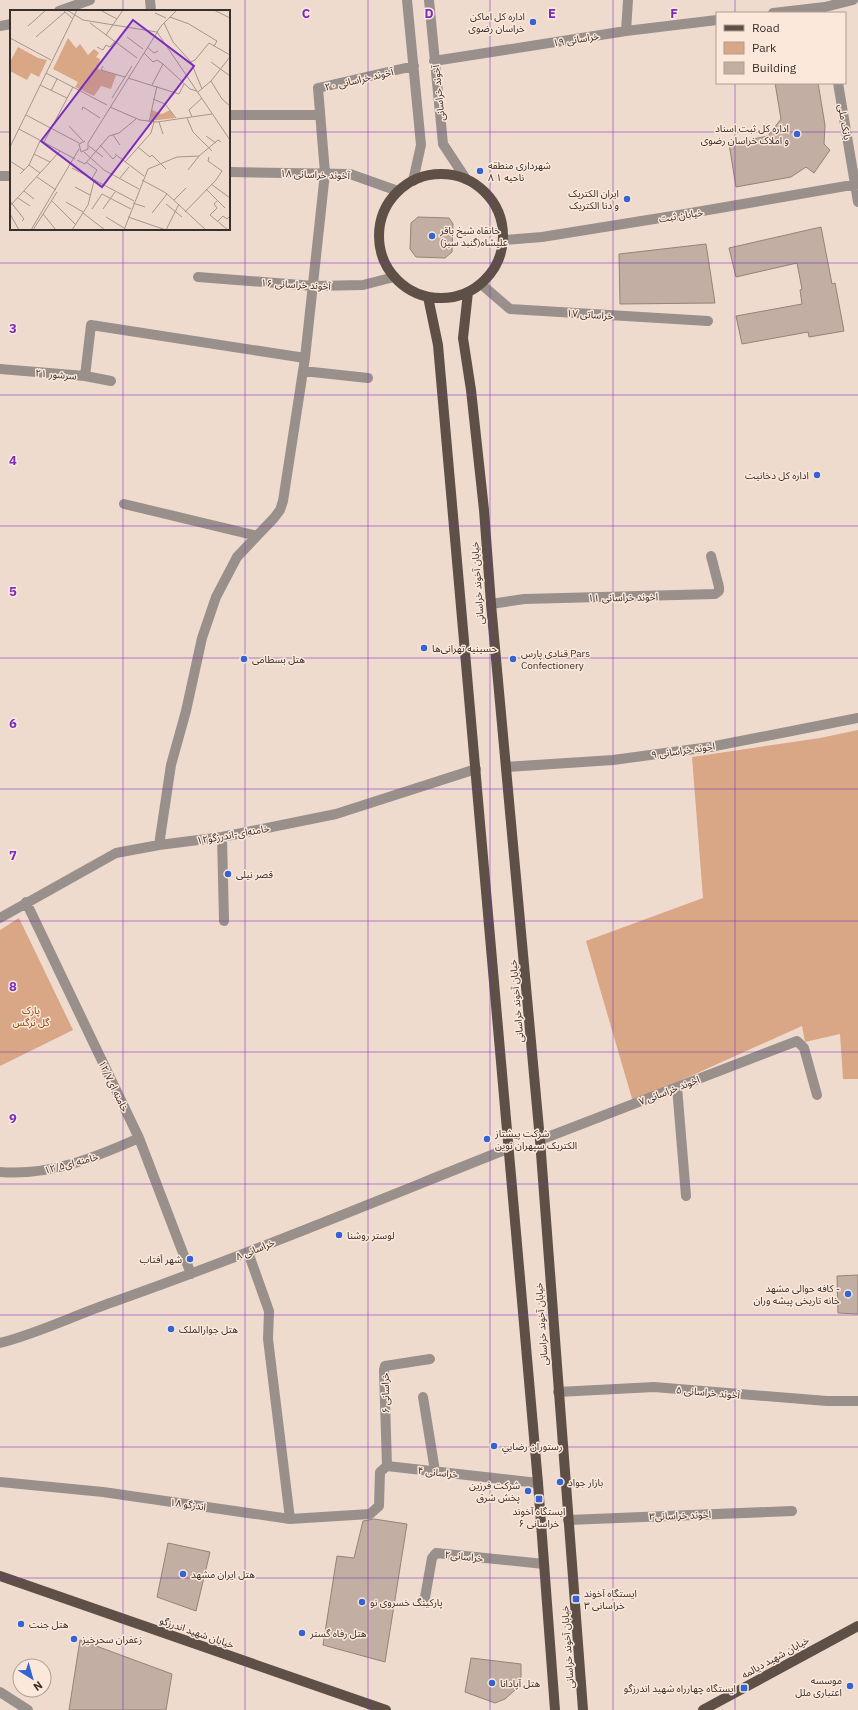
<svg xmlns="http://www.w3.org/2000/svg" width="858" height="1710" font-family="'IBM Plex Sans','Noto Sans Arabic',sans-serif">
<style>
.green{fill:#d9a686}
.building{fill:#c2aea2;stroke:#958377}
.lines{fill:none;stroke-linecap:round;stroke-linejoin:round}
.minor{stroke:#99908b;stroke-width:10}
.major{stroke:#5e5047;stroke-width:10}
.grid{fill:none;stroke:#7b2cbf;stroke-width:1;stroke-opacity:0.55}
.poi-dot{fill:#3464d3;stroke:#fce8db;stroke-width:1.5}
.labels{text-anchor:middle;stroke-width:3;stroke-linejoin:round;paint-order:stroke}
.poi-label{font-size:10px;fill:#362f2a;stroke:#fce8db;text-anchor:start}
.street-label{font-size:10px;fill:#362f2a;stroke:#fce8db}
.park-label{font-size:10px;fill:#864202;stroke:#fce8db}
.inset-road{fill:none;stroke:#a5968c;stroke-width:1}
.view{fill:#7b2cbf;fill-opacity:0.15;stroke:#7b2cbf;stroke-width:2}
.inset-edge{fill:none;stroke:#362f2a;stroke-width:2}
.grid-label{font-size:13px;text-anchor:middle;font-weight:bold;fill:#7b2cbf;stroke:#fce8db;stroke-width:3;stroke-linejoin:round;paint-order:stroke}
</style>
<rect width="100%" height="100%" fill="#efdbce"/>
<path class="green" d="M858 730V1079H843L840 1034 805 1042 802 1026 633 1102 586 941 703 898 692 757 820 738Z
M19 918 73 1030 0 1066V930Z"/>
<path class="building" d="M775 83H818L825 125 824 144 830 150 814 173 806 167 791 177 736 187 729 144 768 136 781 119Z
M418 217 449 218 453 224 452 252 445 258 416 257 410 249 411 223Z
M821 227 832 284 835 283 844 331 809 337 808 332 742 344 736 316 802 304 800 290 802 289 797 263 736 277 729 248Z
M706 244 715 303 620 304 619 254Z
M858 1275V1314L838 1313 837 1276Z
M374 1519 407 1524 385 1662 323 1645 337 1556 354 1558 363 1521Z
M168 1543 210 1552 196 1611 157 1597Z
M80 1640 172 1674 166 1710H69Z
M471 1658 521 1664V1677L515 1690 505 1699 495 1703 465 1692Z"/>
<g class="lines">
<path class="minor" d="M150 0 151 11
M407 0 421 145 413 181
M429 0 443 144 466 179
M59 11 90 0
M773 13 825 7 853 0
M0 26 11 24
M626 31 628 0
M434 61 626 31 717 20
M838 83 858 202
M229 115H320
M229 172 350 174 398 191
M0 176H11
M504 240 542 237 685 214 858 184
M198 277 314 286 363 285 394 277
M481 284 510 309 708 321
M0 369 85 376 111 381
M303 371 368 378
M85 376 91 325 305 358
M124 504 257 536
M491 604 524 599 715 594 719 591V587L711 556
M506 767 613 760 710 747 858 718
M222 837 224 921
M159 845 171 765 186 711 202 638 216 597 237 557 274 518 280 510 283 501 305 358 325 173 318 88 414 66
M26 902 139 1138 191 1274
M0 918 116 853 159 845 222 837 336 814 476 769
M677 1087 686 1196
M540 1140 797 1041 804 1048 817 1095
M0 1172C50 1176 94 1158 139 1138
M248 1252 269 1311 268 1339 290 1519
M0 1343C39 1333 75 1315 113 1302 246 1255 376 1201 507 1149
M558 1392 654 1387 827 1401H858
M423 1397 435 1471
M387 1466 384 1370 385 1366 430 1359
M0 1482 103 1492 290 1519 370 1514 379 1506 380 1472 387 1466 538 1483
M568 1520 792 1511
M424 1603 432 1558 436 1553 544 1564
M0 1692 28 1710"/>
<path class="major" d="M379 236a62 62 0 1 1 124 0a62 62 0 1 1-124 0Z
M468 292 463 338 471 390 484 510 491 604 540 1140 583 1710
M428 297 438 345 538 1483 555 1710
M0 1576 386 1710
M703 1710 858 1626"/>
</g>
<path class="grid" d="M123 0V11M245 0V1710M368 0V1710M490 0V1710M613 0V1710M735 0V13M735 83V1710M0 132H11M229 132H858M123 229V1710M0 263H858M0 395H858M0 526H858M0 658H858M0 789H858M0 921H858M0 1052H858M0 1184H858M0 1315H858M0 1447H858M0 1578H858"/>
<g class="poi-dot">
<circle cx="533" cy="22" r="4"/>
<circle cx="797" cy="134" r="4"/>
<circle cx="480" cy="171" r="4"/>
<circle cx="627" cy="199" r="4"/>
<circle cx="432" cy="236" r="4"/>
<circle cx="817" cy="475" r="4"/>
<circle cx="424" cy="648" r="4"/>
<circle cx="244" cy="659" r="4"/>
<circle cx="513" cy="659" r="4"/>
<circle cx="228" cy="874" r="4"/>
<circle cx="487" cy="1139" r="4"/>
<circle cx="339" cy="1235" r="4"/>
<circle cx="190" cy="1259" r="4"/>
<circle cx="848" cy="1294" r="4"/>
<circle cx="171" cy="1329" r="4"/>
<circle cx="494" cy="1446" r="4"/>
<circle cx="560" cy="1482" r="4"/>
<circle cx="528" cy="1491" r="4"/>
<rect x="535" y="1495" width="8" height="8" rx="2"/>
<circle cx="183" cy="1574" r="4"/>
<rect x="572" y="1595" width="8" height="8" rx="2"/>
<circle cx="362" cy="1602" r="4"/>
<circle cx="21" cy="1624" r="4"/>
<circle cx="302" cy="1633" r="4"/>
<circle cx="74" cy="1639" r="4"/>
<circle cx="492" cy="1683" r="4"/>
<circle cx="850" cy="1686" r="4"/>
<rect x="740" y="1684" width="8" height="8" rx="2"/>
</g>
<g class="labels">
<g class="poi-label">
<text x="525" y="20" text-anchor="end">اداره کل اماکن<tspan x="525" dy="12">خراسان رضوی</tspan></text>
<text x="789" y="132" text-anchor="end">اداره کل ثبت اسناد<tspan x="789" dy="12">و املاک خراسان رضوی</tspan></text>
<text x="488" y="169">شهرداری منطقه<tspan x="488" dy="12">۸ ناحیه ۱</tspan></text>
<text x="619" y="197" text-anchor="end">ایران الکتریک<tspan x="619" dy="12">و دنا الکتریک</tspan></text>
<text x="440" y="234">خانقاه شیخ باقر<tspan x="440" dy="12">علیشاه(گنبد سبز)</tspan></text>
<text x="809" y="479" text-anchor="end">اداره کل دخانیت</text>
<text x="432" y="652">حسینیه تهرانی‌ها</text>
<text x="521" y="657">قنادی پارس Pars<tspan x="521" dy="12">Confectionery</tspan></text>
<text x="252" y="663">هتل بسطامی</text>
<text x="236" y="878">قصر نیلی</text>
<text x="495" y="1137">شرکت پیشتاز<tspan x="495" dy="12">الکتریک سپهران نوین</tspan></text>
<text x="347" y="1239">لوستر روشنا</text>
<text x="182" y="1263" text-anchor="end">شهر أفتاب</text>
<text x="840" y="1292" text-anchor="end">کافه حوالی مشهد -<tspan x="840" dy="12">خانه تاریخی پیشه وران</tspan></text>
<text x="179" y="1333">هتل جوارالملک</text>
<text x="502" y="1450">رستوران رضايي</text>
<text x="568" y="1486">بازار جواد</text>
<text x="520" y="1489" text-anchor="end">شركت فرزين<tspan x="520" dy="12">پخش شرق</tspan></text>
<text x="539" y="1515" text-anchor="middle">ایستگاه آخوند<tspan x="539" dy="12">خراسانی ۶</tspan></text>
<text x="191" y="1578">هتل ایران مشهد</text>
<text x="584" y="1597">ایستگاه آخوند<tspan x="584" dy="12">خراسانی ۳</tspan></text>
<text x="370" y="1606">پارکینگ خسروی نو</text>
<text x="29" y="1628">هتل جنت</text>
<text x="310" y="1637">هتل رفاه گستر</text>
<text x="82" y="1643">زعفران سحرخیز</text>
<text x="842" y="1684" text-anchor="end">موسسه<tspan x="842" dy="12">اعتباری ملل</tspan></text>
<text x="500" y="1687">هتل آپادانا</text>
<text x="736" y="1692" text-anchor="end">ایستگاه چهارراه شهید اندرزگو</text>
</g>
<g class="street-label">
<text transform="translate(576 39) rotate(-9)" y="4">خراسانی ۱۹</text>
<text transform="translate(359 79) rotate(-13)" y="4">آخوند خراسانی ۲۰</text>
<text transform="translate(438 93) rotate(-96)" y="4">آخوند خراسانی</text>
<text transform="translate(845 122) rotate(80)" y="4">بانک ملی</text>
<text transform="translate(315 174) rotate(2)" y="4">آخوند خراسانی ۱۸</text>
<text transform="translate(681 215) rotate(-9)" y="4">خیابان ثبت</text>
<text transform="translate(296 284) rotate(3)" y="4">آخوند خراسانی ۱۶</text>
<text transform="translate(590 314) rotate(4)" y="4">خراساتی ۱۷</text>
<text transform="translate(56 374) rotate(5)" y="4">سرشور ۲۱</text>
<text transform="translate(477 583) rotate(-94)" y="4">خیابان آخوند خراسانی</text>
<text transform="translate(623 597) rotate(-1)" y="4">اخوند خراسانی ۱۱</text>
<text transform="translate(683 750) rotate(-8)" y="4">اخوند خراسانی ۹</text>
<text transform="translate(233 834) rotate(-10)" y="4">خامنه‌ای-اندرزگو۱۲</text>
<text transform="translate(516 1001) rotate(-95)" y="4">خیابان آخوند خراسانی</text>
<text transform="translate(114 1086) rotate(64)" y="4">خامنه ای۱۲/۷</text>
<text transform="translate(669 1090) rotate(-21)" y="4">اخوند خراسانی ۷</text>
<text transform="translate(71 1163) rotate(-15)" y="4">خامنه ای۱۲/۵</text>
<text transform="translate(255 1249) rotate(-22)" y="4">خراسانی ۸</text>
<text transform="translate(541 1324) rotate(-94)" y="4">خیابان آخوند خراسانی</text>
<text transform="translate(708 1392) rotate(5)" y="4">آخوند خراسانی ۵</text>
<text transform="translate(385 1393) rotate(-91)" y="4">خراسانی ۶</text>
<text transform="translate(438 1472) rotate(6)" y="4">خراسانی ۴</text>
<text transform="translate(188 1504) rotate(8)" y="4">اندزگو ۱۸</text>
<text transform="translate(680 1515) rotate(-2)" y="4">اخوند خراسانی۳</text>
<text transform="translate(464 1556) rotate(6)" y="4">خراسانی۲</text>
<text transform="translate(197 1632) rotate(19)" y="4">خیابان شهید اندرزگو</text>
<text transform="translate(567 1647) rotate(-94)" y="4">خیابان آخوند خراسانی</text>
<text transform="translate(775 1657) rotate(-29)" y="4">خیابان شهید دیالمه</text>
</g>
<g class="park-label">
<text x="31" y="1014">پارک<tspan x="31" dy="12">گل نرگس</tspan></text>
</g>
</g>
<g transform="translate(10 10)">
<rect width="220" height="220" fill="#efdbce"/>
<path d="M58 28 66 38 70 34 78 45 84 39 89 43 86 47 90 49 88 59 106 65 101 79 91 76 84 86 65 77 68 72 43 59ZM8 37 28 48 37 50 29 67 21 63 17 70 0 61V52ZM142 100 152 104 160 100 165 108 140 111Z" fill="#d9a686"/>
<path class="inset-road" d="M53 0 63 9M57 0 73 10 147 22 220 130M204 0 220 8M92 1 107 9M145 3 156 8M160 7 179 14 207 31 204 36M80 13 127 48M154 13 163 32 181 52 192 79M18 16 36 0M96 25 113 0M26 27 55 2M117 27 133 39M0 28 41 50M87 37 93 40 96 35 100 37 105 31M137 37 144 43 148 41M134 43 143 52 147 50 153 54 180 79 187 81M181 52 185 50 199 33 220 45M201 52 220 66M93 56 91 60 115 67M36 63 97 95M118 68 169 84 174 74M201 71 212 89 220 96M30 75 57 88M142 75 153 54M41 81 47 69M188 82 201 71 220 47M102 88 122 56M143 89 155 94 166 108M100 97 130 110 147 112 202 104M72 100 73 97 90 108M16 105 69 133M182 107 179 100 192 88M177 108 183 122 202 141M139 112 147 76M149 112 153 124M59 116 73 131M9 119 65 149M103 125 110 135M196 126 206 133M75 131 69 134 71 142 78 139V133M34 132 63 77M78 133 151 16 167 0M90 135 103 149 106 146M79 136 93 147M0 137 67 0M128 137 140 147 142 145 156 159M74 142 94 160 129 179M24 144 40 152M105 144 134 166M199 147 198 151 212 161M67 150 75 154 99 126 109 123 126 109M0 151 14 160M76 152 87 160 81 170M115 152 141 123 144 112M19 155 30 163M62 158 124 191M178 160 189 146M10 164 19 155 30 131M27 167 46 180M110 168 119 157M132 170 156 183 196 220M201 174 220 188M65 177 80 185M196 179 215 198M14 181 24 189M8 188 20 196M164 190 176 178M208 190 204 194 207 198 200 205 218 220M0 191 14 209 12 211M42 191 66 215M56 192 73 202M123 193 135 197M156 194 172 207M0 196 50 141M82 199 92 184 121 199M93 199 105 182M175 202 206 170 212 161M73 203 95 220M142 203 157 184M0 204 9 220M33 204 46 220M96 207 114 218M118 207 156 220M208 211 213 206 217 209 219 207M21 220 69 139M23 220 47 182M62 220 78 195 84 171M114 220 138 159 167 147 189 146 208 130 211 132M156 220 169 194"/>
<path class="view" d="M123 10 184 56 92 177 31 131Z"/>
<rect width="220" height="220" class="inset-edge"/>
</g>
<g class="grid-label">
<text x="306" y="18">C</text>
<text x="429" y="18">D</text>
<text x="552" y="18">E</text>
<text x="674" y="18">F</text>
<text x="13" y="333">3</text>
<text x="13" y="465">4</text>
<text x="13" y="596">5</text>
<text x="13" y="728">6</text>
<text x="13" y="860">7</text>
<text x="13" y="991">8</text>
<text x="13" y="1123">9</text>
</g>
<rect x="716" y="12" width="130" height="72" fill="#fce8db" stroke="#ad9e94"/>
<rect x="724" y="25" width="20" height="6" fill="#5e5047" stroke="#ad9e94"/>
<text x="752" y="32" font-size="12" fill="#362f2a">Road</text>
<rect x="724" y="42" width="20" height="12" fill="#d9a686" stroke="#ad9e94"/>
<text x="752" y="52" font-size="12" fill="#362f2a">Park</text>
<rect x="724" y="62" width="20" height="12" fill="#c2aea2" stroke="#ad9e94"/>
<text x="752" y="72" font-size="12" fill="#362f2a">Building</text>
<g transform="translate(32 1678) rotate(143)"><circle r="19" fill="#fce8db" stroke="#ad9e94"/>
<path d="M0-3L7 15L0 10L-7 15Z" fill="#3464d3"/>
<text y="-6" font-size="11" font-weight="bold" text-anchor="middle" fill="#362f2a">N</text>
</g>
</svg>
